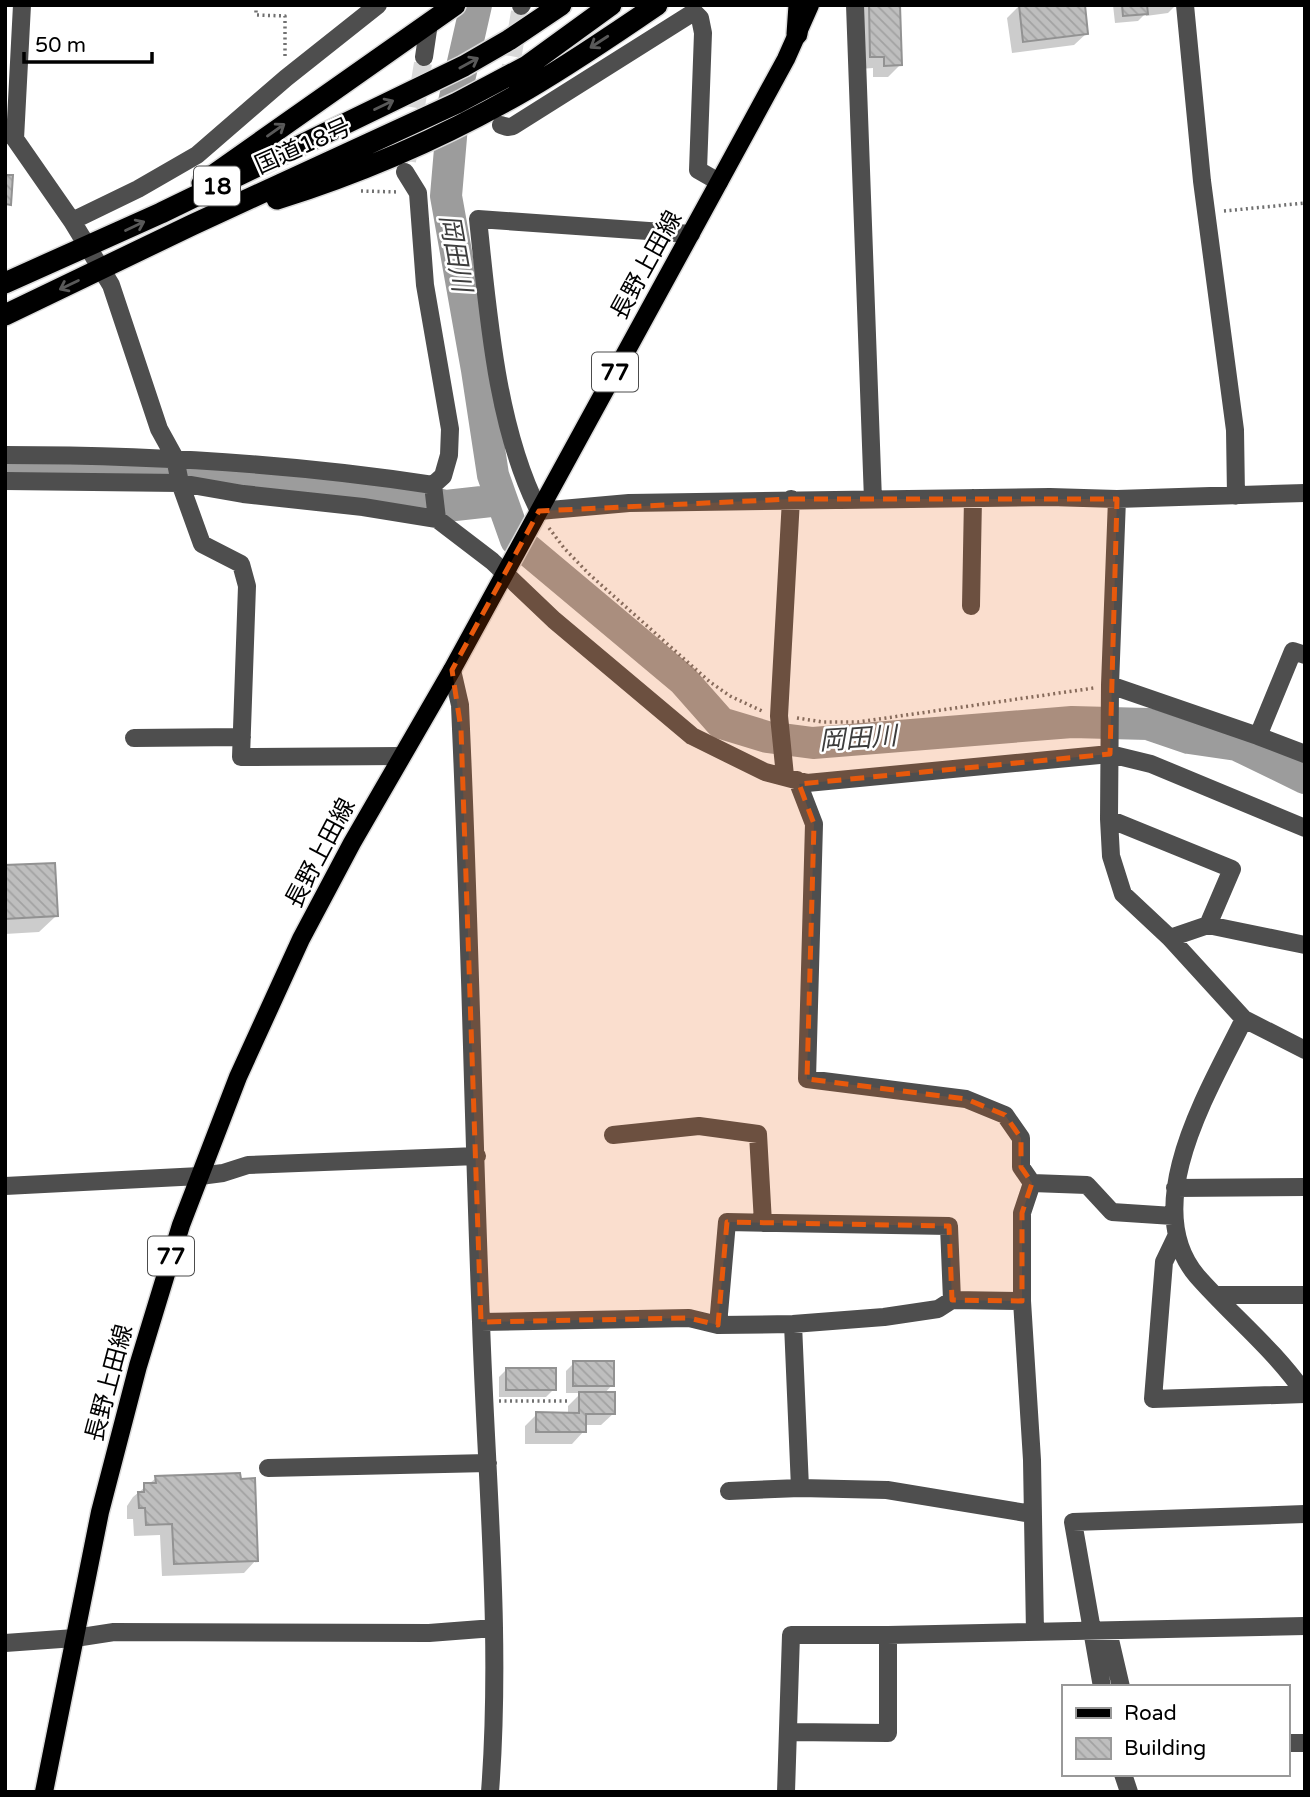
<svg xmlns="http://www.w3.org/2000/svg" width="1310" height="1797" font-family="'Varela Round','Noto Sans JP',sans-serif">
<style>
.shadow{fill:#0003}
.lines{fill:none;stroke-linecap:round;stroke-linejoin:round}
.river{stroke:#9c9c9c;stroke-width:32}
.building{fill:url(#building-back-hatch);stroke:#929292;stroke-width:2}
.minor-tunnel{stroke:#d9d9d9;stroke-width:18;stroke-dasharray:18 9;stroke-linecap:butt}
.major-casing{stroke:#dbdbdb;stroke-width:21}
.highway-casing{stroke:#dbdbdb;stroke-width:24}
.path{stroke:#707070;stroke-width:3.5;stroke-dasharray:2 3.5;stroke-linecap:butt}
.minor{stroke:#4e4e4e;stroke-width:18}
.major{stroke:#000;stroke-width:18}
.highway{stroke:#000;stroke-width:21}
.oneway{stroke:#595959}
.marked{fill:#e8590c;fill-opacity:0.2;stroke:#e8590c;stroke-width:5;stroke-dasharray:14 9;stroke-linejoin:round}
.labels{text-anchor:middle;stroke-width:5;stroke-linejoin:round;paint-order:stroke}
.shield{fill:#fff;stroke:#4c4c4c;stroke-width:2}
.shield-label{font-size:23px;font-weight:bold;fill:#000}
.street-label{font-size:24px;fill:#000;stroke:#fff}
.water-label{font-size:26px;font-style:italic;fill:#3d3d3d;stroke:#fff}
</style>
<defs>
<pattern id="building-back-hatch" width="6" height="6" patternUnits="userSpaceOnUse" patternTransform="scale(1.75)"><rect width="6" height="6" fill="#bebebe"/><path d="M-1 5l2 2M0 0l6 6M5-1l2 2" fill="none" stroke="#a2a2a2"/></pattern>
</defs>
<rect width="100%" height="100%" fill="#fff"/>
<path class="shadow" d="M857 5H899L900 65 888 77H873V68L859 69Z
M1113 5H1176L1168 13 1146 16V13L1138 21 1115 23Z
M1019 6 1087 33 1074 45 1012 53 1007 18Z
M5 867 56 916 39 932 5 934Z
M574 1363 612 1385 604 1394 614 1413 601 1425H584V1431L572 1444H525V1426L537 1414H568V1406L581 1393H566V1371Z
M507 1369 554 1389 546 1397H499V1377Z
M156 1478 256 1560 244 1573 162 1576 160 1535 134 1536 133 1519H127V1506L133 1497Z"/>
<g class="lines">
<path class="river" d="M476 5 454 102 446 196 477 370 493 475 516 540 683 680 721 723 767 737 813 743 1072 722 1148 724 1189 738 1237 745 1305 778
M5 467 195 471 334 483 446 506 500 500"/>
</g>
<path class="building" d="M869 5H900L902 65 884 66V57H870Z
M1019 5H1085L1088 34 1023 42Z
M1122 5H1147L1148 14 1123 16Z
M5 175H13L11 205 5 204Z
M55 863 58 916 5 919V865Z
M573 1361H614V1386H573Z
M506 1368H556V1390H506Z
M579 1392H615V1414H586V1432H536V1412L579 1413Z
M240 1473 241 1479 255 1478 258 1561 174 1564 172 1524 146 1525 145 1508H139L138 1492H144V1483H156L155 1476Z"/>
<g class="lines">
<path class="minor-tunnel" d="M508 83 521 6
M407 161 424 57"/>
<g class="major-casing">
<path id="major" d="M44 1792 100 1512 138 1366 181 1225 238 1077 301 939 352 843 452 670 719 182 786 59 810 5"/>
</g>
<g class="highway-casing">
<path id="highway" d="M797 34 799 5
M202 183 455 5
M277 199C360 173 441 138 517 95 565 68 611 36 657 5
M5 283 161 213 464 66 509 40 561 5
M5 315 192 225 457 103 527 66 611 5"/>
</g>
<path class="path" d="M256 5V15L285 16V58
M361 191 399 192
M1224 211 1305 203
M549 528 564 548 589 574 710 682 730 696 762 711
M797 718 823 722H858L1094 688
M499 1401H567"/>
<path class="minor" d="M855 5 873 500
M1185 5 1202 181 1235 430 1236 496
M521 6 522 5
M424 57 428 30
M501 125 507 127 513 126 694 12 700 18 703 33 698 170 719 182
M5 129 15 139 72 221 111 285 159 429 175 458 180 483 202 544 241 564 247 586 241 757 401 756
M15 139 22 5
M405 172 418 193 425 285 450 429 449 455 443 476 433 485 437 519
M72 221 138 189 197 155 286 78 378 5
M691 234 478 219C488 312 496 427 539 511L629 503 1050 497 1117 499 1305 493
M5 455C149 455 291 463 433 485
M5 481 180 483 243 494 363 507 437 519 492 561 554 620 692 736 765 772 807 783 1110 754 1151 764 1305 828
M1117 499 1110 685 1109 819 1111 856 1123 894 1170 938 1244 1019 1305 1050
M971 606 973 498
M452 670 460 705 461 729C470 926 473 1124 481 1322 486 1478 502 1635 490 1792
M1110 685 1258 736 1305 754
M1258 736 1293 651 1305 655
M134 738 242 737
M785 776 779 716 791 499
M797 780 814 824 807 1079 966 1099 1005 1115 1021 1138V1167L1032 1183
M1109 819 1232 869 1208 925
M1170 938 1208 925 1305 945
M1244 1019C1211 1087 1137 1205 1197 1276 1232 1316 1274 1349 1305 1394
M613 1135 699 1126 758 1134 763 1223
M1032 1183 1087 1185 1112 1212 1173 1216
M5 1186 200 1176 223 1173 248 1165 477 1156
M1175 1188 1305 1187
M1176 1237 1164 1262 1153 1399 1305 1394
M1216 1295H1305
M1022 1301V1213L1032 1183
M481 1322 689 1318 718 1325 793 1324 884 1317 938 1309 952 1300 1022 1301 1032 1460 1035 1632
M793 1324 800 1488 887 1490 1032 1514
M718 1325 727 1222 949 1226 952 1300
M268 1468 488 1463
M729 1491 800 1488
M1108 1631 1121 1687
M5 1643 75 1638 114 1632 429 1633 494 1628
M1102 1687 1073 1522 1305 1514
M789 1732 888 1733V1635
M1287 1743H1305
M1123 1774 1129 1792
M786 1792 791 1635H888L1305 1626"/>
<use href="#major" class="major"/>
<use href="#highway" class="highway"/>
</g>
<defs><path id="oneway-shaft" d="M-6 0H5M1.5-3L5.5 0L1.5 3" fill="none" stroke-width="1.6" stroke-linecap="round" stroke-linejoin="round" transform="scale(1.75)"/></defs>
<g class="oneway">
<use href="#oneway-shaft" transform="translate(599 42) rotate(147)"/>
<use href="#oneway-shaft" transform="translate(469 63) rotate(-29)"/>
<use href="#oneway-shaft" transform="translate(384 105) rotate(-26)"/>
<use href="#oneway-shaft" transform="translate(276 130) rotate(-35)"/>
<use href="#oneway-shaft" transform="translate(135 226) rotate(-25)"/>
<use href="#oneway-shaft" transform="translate(69 285) rotate(154)"/>
</g>
<path class="marked" d="M791 499H1117L1110 754 799 784 814 824 807 1079 966 1099 1005 1115 1021 1138V1167L1032 1183 1022 1213V1301L952 1300 949 1226 727 1222 718 1325 689 1318 481 1322 461 729 452 670 539 511Z"/>
<g class="labels">
<g class="shield">
<rect x="194" y="166.5" width="46" height="39" rx="5"/>
<rect x="592" y="352.5" width="46" height="39" rx="5"/>
<rect x="148" y="1236.5" width="46" height="39" rx="5"/>
</g>
<g class="shield-label">
<text x="217" y="194">18</text>
<text x="615" y="380">77</text>
<text x="171" y="1264">77</text>
</g>
<g class="street-label">
<text transform="translate(303 146) rotate(-24)" y="8">国道18号</text>
<text transform="translate(646 265) rotate(-61)" y="8">長野上田線</text>
<text transform="translate(320 853) rotate(-62)" y="8">長野上田線</text>
<text transform="translate(109 1383) rotate(-75)" y="8">長野上田線</text>
</g>
<g class="water-label">
<text transform="translate(456 253) rotate(80)" y="9">岡田川</text>
<text transform="translate(858 738) rotate(-4)" y="9">岡田川</text>
</g>
</g>
<rect width="1310" height="1797" fill="none" stroke="#000000" stroke-width="14"/>
<rect x="1062" y="1685" width="228" height="91" fill="#ffffff" stroke="#999999" stroke-width="2"/>
<rect x="1076" y="1708" width="35" height="10" fill="#000000" stroke="#999999" stroke-width="2"/>
<text x="1124" y="1720" font-size="21" fill="#000000">Road</text>
<rect x="1076" y="1738" width="35" height="21" fill="url(#building-back-hatch)" stroke="#999999" stroke-width="2"/>
<text x="1124" y="1755" font-size="21" fill="#000000">Building</text>
<path d="M24 52v10h128v-10" fill="none" stroke="#000000" stroke-width="3.5"/>
<text x="35" y="52" font-size="21" fill="#000000" stroke="#ffffff" stroke-width="5" paint-order="stroke">50 m</text>
</svg>
